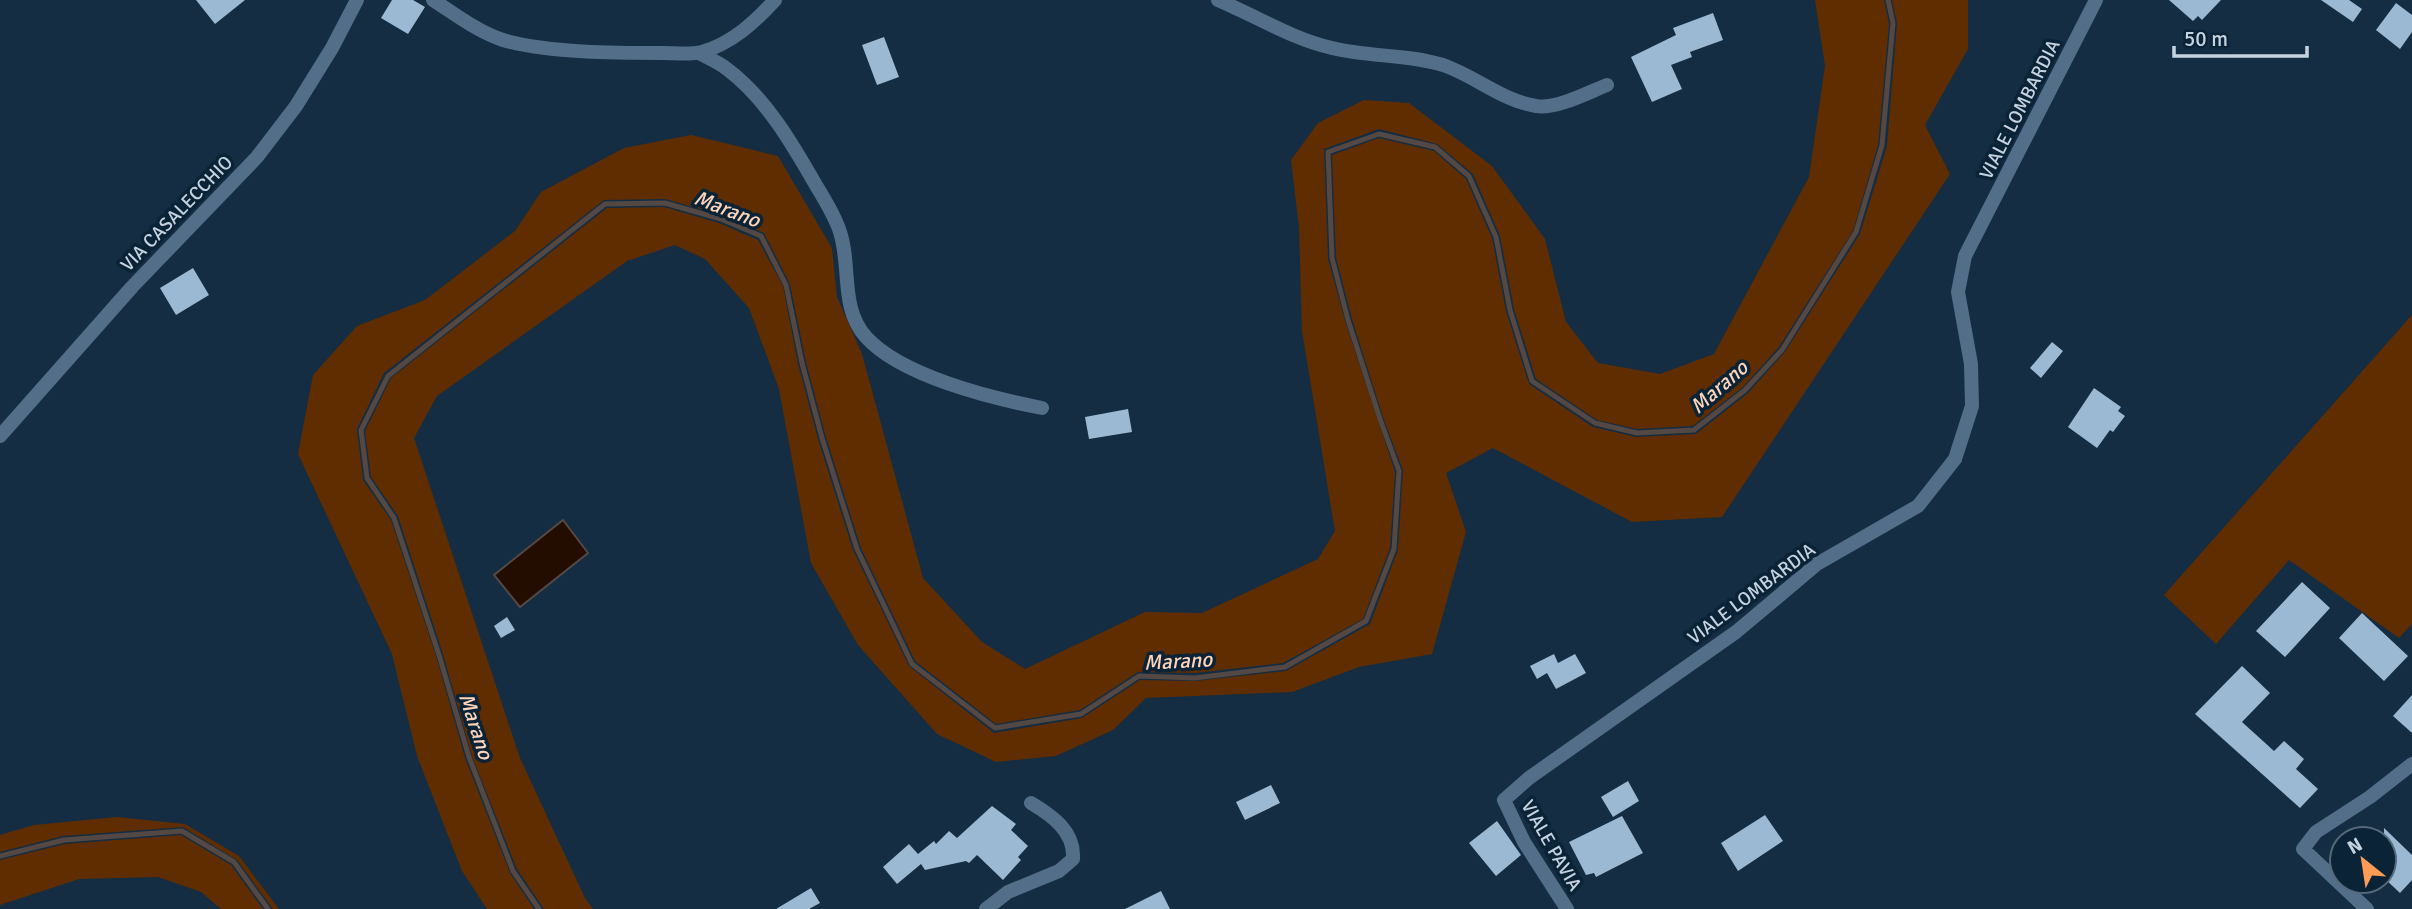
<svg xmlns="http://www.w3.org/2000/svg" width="2412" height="909" font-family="Signika,sans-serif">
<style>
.green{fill:#602d00}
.water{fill:#230d00;stroke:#544844;stroke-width:2}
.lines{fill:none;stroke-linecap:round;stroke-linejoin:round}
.stream{stroke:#544844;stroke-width:5}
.building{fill:#9cb9d3}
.street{stroke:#526e88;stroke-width:14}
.labels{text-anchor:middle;stroke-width:7;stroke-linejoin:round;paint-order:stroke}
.street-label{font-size:19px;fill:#c5d3e1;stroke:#0a2337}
.water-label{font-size:21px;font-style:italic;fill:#ffd5ba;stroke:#0a2337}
</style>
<rect width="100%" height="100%" fill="#142d42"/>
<path class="green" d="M1815 0H1884L1889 24 1878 145 1853 231 1779 347 1743 387 1693 426 1637 429 1597 420 1536 379 1514 309 1500 236 1473 174 1437 144 1379 129 1324 149 1328 259 1345 321 1395 472 1390 548 1363 619 1283 663 1195 673 1138 672 1080 710 996 724 915 661 861 548 826 437 806 362 790 284 764 233 722 215 665 199 604 200 384 373 357 429 363 480 391 520 436 656 465 758 510 873 534 909H487L462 871 417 756 392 654 298 454 313 375 357 326 425 300 515 231 541 192 624 148 691 135 778 156 832 248 837 297 862 354 923 578 982 642 1025 669 1145 612 1202 613 1318 559 1335 531 1302 331 1299 227 1291 160 1318 123 1364 100 1409 103 1492 166 1545 239 1566 322 1598 363 1660 374 1714 354 1809 177 1825 66Z
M1892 0H1968V49L1925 125 1950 174 1722 517 1632 522 1493 448 1446 473 1466 532 1432 654 1359 667 1292 692 1146 698 1113 730 1056 756 996 762 937 734 858 645 811 563 779 389 749 308 705 259 675 245 627 261 437 396 414 438 520 758 585 898 593 909H544L517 869 472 756 443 654 398 516 371 477 365 431 391 378 607 208 664 207 719 223 758 240 783 286 798 364 818 439 853 550 909 666 994 733 1082 718 1140 680 1196 681 1286 671 1370 624 1398 550 1403 470 1383 417 1352 319 1336 257 1332 155 1379 138 1434 151 1466 179 1492 238 1506 311 1529 384 1593 427 1636 437 1696 434 1748 393 1785 352 1860 234 1887 146 1897 23Z
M2412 315V624L2399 638 2289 560 2216 644 2164 595Z
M117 817 185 824 239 856 279 909H273L237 860 183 827 63 836 0 852V835L34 825Z
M181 835 231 865 263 909H221L201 892 158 877 79 879 0 905V860L65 844Z"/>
<path class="water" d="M563 520 588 553 520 607 494 575Z"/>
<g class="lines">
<path class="stream" d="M0 856 64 840 182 831 234 862 268 909
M539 909 513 871 469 757 439 655 394 518 367 478 361 430 388 376 605 204 665 203 721 219 761 236 786 285 802 363 822 438 857 549 912 664 995 728 1081 714 1139 676 1195 678 1285 667 1366 621 1394 549 1399 471 1380 419 1348 320 1332 258 1328 152 1379 134 1435 147 1469 176 1496 237 1510 310 1532 381 1595 423 1637 433 1694 430 1745 390 1782 350 1856 232 1882 145 1893 23 1888 0"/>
</g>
<path class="building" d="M196 0H245L215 24Z
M392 0H413L425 7 408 34 381 18Z
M2169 0H2221L2202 20 2198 16 2193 21Z
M2321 0H2349L2362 9 2353 22Z
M2396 3 2412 15V32L2400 49 2376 30Z
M1713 13 1723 40 1690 52 1692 57 1671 65 1682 89 1652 102 1631 57 1676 35 1673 28Z
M884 37 899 77 877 85 862 45Z
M193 268 209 295 176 315 160 288Z
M2052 342 2063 351 2041 378 2030 368Z
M2094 388 2121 407 2118 411 2125 416 2113 432 2110 430 2097 448 2068 427Z
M1128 409 1132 432 1089 439 1085 417Z
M2302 582 2330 608 2285 657 2256 631Z
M2362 613 2408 656 2384 681 2339 638Z
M507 617 515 630 501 638 494 626Z
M1554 654 1558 663 1575 654 1586 673 1556 689 1547 673 1537 679 1530 666Z
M2242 666 2270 693 2242 722 2274 751 2284 741 2304 759 2296 769 2318 789 2300 808 2195 714Z
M2412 695V733L2393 716Z
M1628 781 1639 801 1613 817 1601 797Z
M1271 785 1280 803 1245 820 1236 802Z
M992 806 1016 824 1011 830 1028 846 1018 857 1021 860 1003 880 977 855 969 863 966 861 925 870 921 864 897 884 883 867 909 844 918 854 934 841 936 844 949 831 957 838Z
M1765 815 1783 841 1738 871 1721 843Z
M1622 816 1643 853 1596 877 1594 873 1586 875 1569 842Z
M1497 821 1521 855 1496 876 1469 843Z
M2384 828 2412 855V880L2400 893 2384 878Z
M811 888 820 903 809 909H776Z
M1161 891 1170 909H1125Z"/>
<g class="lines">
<path class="street" d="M433 0C455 14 478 32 503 40 547 53 618 53 664 53 676 53 690 55 702 52 732 43 754 23 775 0
M1218 0C1256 16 1292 39 1332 48 1368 57 1407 54 1443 65 1475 76 1503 101 1536 106 1555 110 1589 92 1607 85
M699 53C708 58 718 62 727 69 766 98 793 145 817 187 825 200 834 215 839 229 852 264 839 307 866 337 901 376 991 398 1042 408
M0 436 132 287 257 157 296 106 332 48 357 0
M986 909 1008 892 1059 871 1073 859C1075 832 1053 816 1031 803
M1567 909 1524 842 1504 800 1529 778 1736 632 1817 564 1918 506 1955 459 1972 406 1971 364 1958 292 1965 256 2096 0
M2367 909 2303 849 2316 832 2370 797 2412 764"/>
</g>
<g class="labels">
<g class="street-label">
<text transform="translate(2019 109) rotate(-63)" y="7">VIALE LOMBARDIA</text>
<text transform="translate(176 213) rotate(-46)" y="7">VIA CASALECCHIO</text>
<text transform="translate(1751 593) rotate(-37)" y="7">VIALE LOMBARDIA</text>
<text transform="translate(1552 845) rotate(60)" y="7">VIALE PAVIA</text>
</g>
<g class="water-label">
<text transform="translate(727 209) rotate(21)" y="7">Marano</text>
<text transform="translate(1719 387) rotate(-41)" y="7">Marano</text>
<text transform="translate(1178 661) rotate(-3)" y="7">Marano</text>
<text transform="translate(476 726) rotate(72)" y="7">Marano</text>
</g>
</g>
<g transform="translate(2363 860) rotate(330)"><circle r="33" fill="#0a2337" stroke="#55697b" stroke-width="2"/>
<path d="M0-5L12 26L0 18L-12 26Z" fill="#fd9c56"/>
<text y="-10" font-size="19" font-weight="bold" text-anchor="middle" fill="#c5d3e1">N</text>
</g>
<path d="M2174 46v10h133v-10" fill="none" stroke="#c5d3e1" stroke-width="3.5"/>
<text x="2184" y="46" font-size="21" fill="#c5d3e1" stroke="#0a2337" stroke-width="5" paint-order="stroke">50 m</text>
</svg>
